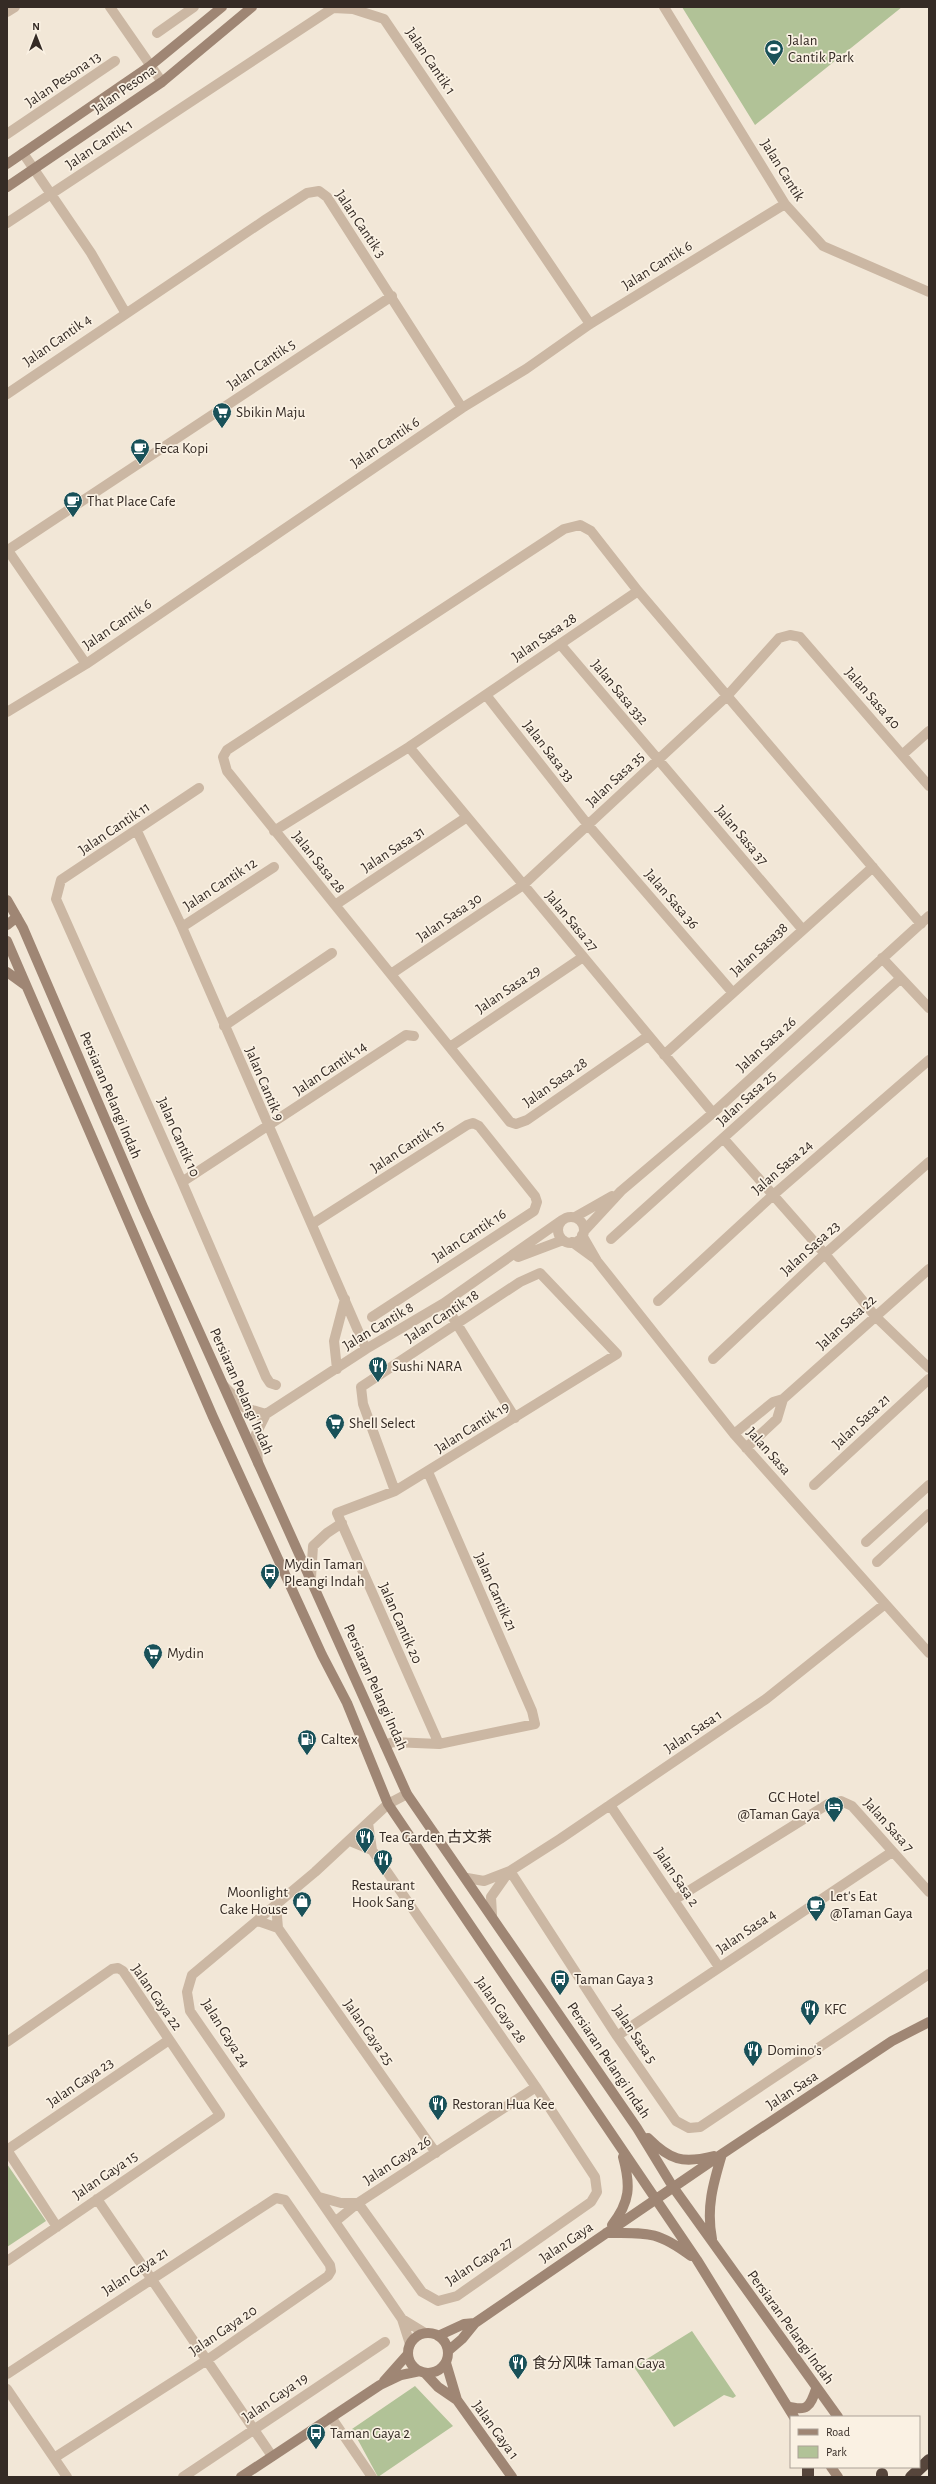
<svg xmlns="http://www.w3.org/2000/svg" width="936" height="2484" font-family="'Alegreya Sans','Noto Sans SC',sans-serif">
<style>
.green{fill:#b1c297}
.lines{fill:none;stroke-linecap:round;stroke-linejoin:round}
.street{stroke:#cbb7a3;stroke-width:10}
.secondary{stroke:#9f8674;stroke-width:10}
.highway{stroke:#57463c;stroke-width:12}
.labels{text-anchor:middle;stroke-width:3.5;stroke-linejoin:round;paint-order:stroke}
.poi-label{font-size:15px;fill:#352b25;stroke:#faf1e3;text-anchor:start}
.street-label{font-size:15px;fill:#352b25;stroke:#faf1e3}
</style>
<rect width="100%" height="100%" fill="#f2e7d7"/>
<path class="green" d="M682 7H902L755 125Z
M7 2164 46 2221 7 2247Z
M692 2331 736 2396 733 2398 724 2395 674 2427 634 2367Z
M415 2386 453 2426 378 2477 352 2429Z"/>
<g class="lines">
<path class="street" d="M110 7 162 82
M664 7 785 204 823 246 929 292
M7 12 15 7
M157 33 194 7
M7 134 115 61
M23 153 91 253 125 312
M7 223 333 8 353 9 384 19 590 324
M7 394 265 220 307 193 319 191 327 197 462 408
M7 549 86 664
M8 550 392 296
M560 644 803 930
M486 695 588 825 733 993
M7 712 86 664 462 408 526 369 590 324 785 204
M409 747 713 1113
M902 755 929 731
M199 788 61 880 56 899 182 1182 266 1377 270 1383 276 1385
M137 831 182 927 366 1349
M274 831 409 747 638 591
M335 905 467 817
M182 927 274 867
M882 958 929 1008
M391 974 523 885 728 695 779 638 790 635 800 637 929 786
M224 1026 332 953
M648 1036 527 1120 516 1124 510 1122 227 771 223 757 227 750 564 529 580 525 591 531 638 591 921 924
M450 1047 583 957
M664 1055 873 867
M723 1138 825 1254 875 1316 929 1368
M182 1182 406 1035 414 1036
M575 1217 612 1196
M558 1230a13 13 0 1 1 26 0a13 13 0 1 1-26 0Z
M312 1224 467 1125 473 1123 479 1126 535 1196 537 1202 534 1211 372 1317
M584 1231 621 1191 713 1113 929 916
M582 1235 597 1261 734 1434 929 1653
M611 1239 901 978
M572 1242 594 1258
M518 1257 563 1240
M658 1301 772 1196 929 1060
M444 1303 515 1418
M713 1359 825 1254 929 1162
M337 1369 334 1341 345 1299
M224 1386 245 1408 266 1414
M734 1434 773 1402 783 1399 929 1269
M746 1448 777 1419 783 1399
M258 1463 256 1434 266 1414 366 1349 444 1303 562 1220
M814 1485 929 1379
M395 1491 363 1404 361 1387 520 1282 540 1273 617 1354 395 1491 337 1513 439 1744
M866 1542 929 1485
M877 1562 929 1514
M311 1578 313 1546 327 1533 342 1523
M385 1745 393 1742 439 1744 535 1724 532 1711 428 1472
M407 1794 388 1804 315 1872 192 1975 187 1992 190 2011 402 2319 410 2344
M610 1805 719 1967
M350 1841 372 1850
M510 1871 617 2036 676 2121 689 2128 700 2127 929 1974
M467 1878 484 1881 510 1871 560 1839 766 1699 885 1604
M674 1900 828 1804 841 1801 852 1806 929 1892
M276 1905 278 1928 436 2153
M492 1915 491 1897 508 1873
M258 1921 278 1928
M617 2036 892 1852
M7 2042 112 1969 118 1968 123 1971 220 2115 7 2261
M7 2150 169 2040
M7 2150 57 2227
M319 2197 341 2203H358
M97 2199 272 2456
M358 2203 422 2292 438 2301 457 2296 591 2202 597 2192 595 2177 536 2087 372 1850 368 1823
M336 2221 358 2203 536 2087
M402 2319 425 2333
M7 2374 276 2198 285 2200 330 2265 331 2271 328 2276 207 2360 54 2458
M7 2389 67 2477
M331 2417 372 2477
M183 2477 385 2342"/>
<path class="secondary" d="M7 164 150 66 222 7
M7 187 162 82 252 7
M7 900 23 928 143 1207 407 1794 637 2128 673 2187 838 2417
M7 925 17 917
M7 941 213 1417 322 1655 347 1703 388 1804 697 2260 794 2417
M7 972 25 985
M648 2138C670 2160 682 2164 714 2156
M612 2225C630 2202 631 2186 623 2157
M606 2233C647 2233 656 2230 691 2256
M712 2239C706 2208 713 2184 722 2154
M408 2353a20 20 0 1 1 40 0a20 20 0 1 1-40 0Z
M438 2336 464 2324 475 2323
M448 2351 462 2339 475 2323 722 2154 892 2041 929 2022
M446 2363 457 2400 512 2477
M425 2373 438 2387 457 2400
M384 2381 408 2354
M787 2406C807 2412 810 2407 816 2389
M831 2467 838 2477
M241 2477 380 2385 401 2375 420 2371"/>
<path class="highway" d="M808 2467V2477
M882 2474V2477
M911 2477 929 2460"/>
</g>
<defs>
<g id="stadium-pin" transform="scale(1)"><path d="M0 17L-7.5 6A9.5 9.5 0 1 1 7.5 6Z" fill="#195159" stroke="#faf1e3"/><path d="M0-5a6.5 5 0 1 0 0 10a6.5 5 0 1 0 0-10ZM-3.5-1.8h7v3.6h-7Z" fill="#fff"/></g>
<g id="supermarket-pin" transform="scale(1)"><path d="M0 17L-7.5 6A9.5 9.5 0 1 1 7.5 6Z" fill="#195159" stroke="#faf1e3"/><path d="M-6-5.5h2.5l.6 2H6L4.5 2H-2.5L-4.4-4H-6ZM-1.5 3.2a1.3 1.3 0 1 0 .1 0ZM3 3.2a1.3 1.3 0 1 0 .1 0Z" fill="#fff"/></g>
<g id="cafe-pin" transform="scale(1)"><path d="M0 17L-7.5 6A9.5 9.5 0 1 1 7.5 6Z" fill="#195159" stroke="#faf1e3"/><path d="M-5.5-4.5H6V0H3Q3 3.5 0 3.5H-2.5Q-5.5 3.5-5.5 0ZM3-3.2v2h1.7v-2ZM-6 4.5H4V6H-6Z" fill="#fff"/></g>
<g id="restaurant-pin" transform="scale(1)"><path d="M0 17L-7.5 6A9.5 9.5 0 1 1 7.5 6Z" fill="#195159" stroke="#faf1e3"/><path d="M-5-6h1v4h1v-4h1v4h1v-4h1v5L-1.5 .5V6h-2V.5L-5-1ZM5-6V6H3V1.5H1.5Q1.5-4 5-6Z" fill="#fff"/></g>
<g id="bus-pin" transform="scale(1)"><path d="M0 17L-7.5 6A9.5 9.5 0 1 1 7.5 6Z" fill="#195159" stroke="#faf1e3"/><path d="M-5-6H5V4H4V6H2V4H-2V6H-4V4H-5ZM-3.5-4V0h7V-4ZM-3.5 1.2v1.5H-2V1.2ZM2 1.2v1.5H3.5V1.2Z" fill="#fff"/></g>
<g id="fuel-pin" transform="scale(1)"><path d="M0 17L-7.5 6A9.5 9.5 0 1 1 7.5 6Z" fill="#195159" stroke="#faf1e3"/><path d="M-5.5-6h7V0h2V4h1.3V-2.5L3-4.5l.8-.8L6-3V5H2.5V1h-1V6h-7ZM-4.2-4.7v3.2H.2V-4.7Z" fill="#fff"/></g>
<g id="hotel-pin" transform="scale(1)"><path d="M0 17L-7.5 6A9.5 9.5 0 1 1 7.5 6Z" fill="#195159" stroke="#faf1e3"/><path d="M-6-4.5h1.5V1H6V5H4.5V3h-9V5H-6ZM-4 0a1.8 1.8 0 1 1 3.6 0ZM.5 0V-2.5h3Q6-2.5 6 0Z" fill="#fff"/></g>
<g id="shop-pin" transform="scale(1)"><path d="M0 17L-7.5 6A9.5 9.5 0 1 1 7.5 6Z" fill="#195159" stroke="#faf1e3"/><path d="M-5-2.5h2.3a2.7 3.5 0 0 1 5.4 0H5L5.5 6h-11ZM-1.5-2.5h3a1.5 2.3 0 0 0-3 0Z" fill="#fff"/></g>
</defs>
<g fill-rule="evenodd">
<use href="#stadium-pin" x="774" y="49"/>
<use href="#supermarket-pin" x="222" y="412"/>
<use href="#cafe-pin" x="140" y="448"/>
<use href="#cafe-pin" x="73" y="501"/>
<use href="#restaurant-pin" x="378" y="1366"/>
<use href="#supermarket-pin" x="335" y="1423"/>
<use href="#bus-pin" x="270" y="1573"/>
<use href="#supermarket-pin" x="153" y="1653"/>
<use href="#fuel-pin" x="307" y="1739"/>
<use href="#hotel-pin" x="834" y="1806"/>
<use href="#restaurant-pin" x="365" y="1837"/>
<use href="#restaurant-pin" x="383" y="1859"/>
<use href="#shop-pin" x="302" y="1901"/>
<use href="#cafe-pin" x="816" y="1905"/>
<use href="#bus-pin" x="560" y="1979"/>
<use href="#restaurant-pin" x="810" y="2009"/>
<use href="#restaurant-pin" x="753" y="2050"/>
<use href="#restaurant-pin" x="438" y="2104"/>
<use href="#restaurant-pin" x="518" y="2363"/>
<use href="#bus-pin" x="316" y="2433"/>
</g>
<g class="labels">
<g class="poi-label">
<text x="788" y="45">Jalan<tspan x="788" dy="17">Cantik Park</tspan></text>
<text x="236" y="417">Sbikin Maju</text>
<text x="154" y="453">Feca Kopi</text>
<text x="87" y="506">That Place Cafe</text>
<text x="392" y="1371">Sushi NARA</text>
<text x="349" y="1428">Shell Select</text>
<text x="284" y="1569">Mydin Taman<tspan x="284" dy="17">Pleangi Indah</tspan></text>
<text x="167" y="1658">Mydin</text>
<text x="321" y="1744">Caltex</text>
<text x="820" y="1802" text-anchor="end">GC Hotel<tspan x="820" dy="17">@Taman Gaya</tspan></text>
<text x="379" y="1842">Tea Garden 古文茶</text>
<text x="383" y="1890" text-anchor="middle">Restaurant<tspan x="383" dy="17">Hook Sang</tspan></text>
<text x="288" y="1897" text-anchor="end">Moonlight<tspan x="288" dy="17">Cake House</tspan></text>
<text x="830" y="1901">Let's Eat<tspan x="830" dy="17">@Taman Gaya</tspan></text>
<text x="574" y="1984">Taman Gaya 3</text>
<text x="824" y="2014">KFC</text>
<text x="767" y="2055">Domino's</text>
<text x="452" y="2109">Restoran Hua Kee</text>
<text x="532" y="2368">食分风味 Taman Gaya</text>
<text x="330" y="2438">Taman Gaya 2</text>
</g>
<g class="street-label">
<text transform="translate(431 61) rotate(56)" y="5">Jalan Cantik 1</text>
<text transform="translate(63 79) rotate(-34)" y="5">Jalan Pesona 13</text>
<text transform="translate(124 89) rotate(-35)" y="5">Jalan Pesona</text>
<text transform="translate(99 144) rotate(-34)" y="5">Jalan Cantik 1</text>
<text transform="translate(783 170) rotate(58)" y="5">Jalan Cantik</text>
<text transform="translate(361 224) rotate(56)" y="5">Jalan Cantik 3</text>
<text transform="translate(657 265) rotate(-32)" y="5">Jalan Cantik 6</text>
<text transform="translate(57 340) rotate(-35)" y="5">Jalan Cantik 4</text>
<text transform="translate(261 364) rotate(-34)" y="5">Jalan Cantik 5</text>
<text transform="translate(385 442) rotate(-34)" y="5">Jalan Cantik 6</text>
<text transform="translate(117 624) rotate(-34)" y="5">Jalan Cantik 6</text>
<text transform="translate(544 637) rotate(-34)" y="5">Jalan Sasa 28</text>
<text transform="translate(620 692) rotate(50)" y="5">Jalan Sasa 332</text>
<text transform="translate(873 698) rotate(49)" y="5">Jalan Sasa 40</text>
<text transform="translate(549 751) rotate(52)" y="5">Jalan Sasa 33</text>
<text transform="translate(615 779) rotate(-43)" y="5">Jalan Sasa 35</text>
<text transform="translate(114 828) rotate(-34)" y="5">Jalan Cantik 11</text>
<text transform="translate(742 835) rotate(50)" y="5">Jalan Sasa 37</text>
<text transform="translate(393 849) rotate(-33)" y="5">Jalan Sasa 31</text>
<text transform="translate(319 862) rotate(51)" y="5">Jalan Sasa 28</text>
<text transform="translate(220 884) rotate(-33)" y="5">Jalan Cantik 12</text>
<text transform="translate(672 899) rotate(49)" y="5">Jalan Sasa 36</text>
<text transform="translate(449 917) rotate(-34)" y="5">Jalan Sasa 30</text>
<text transform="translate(572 921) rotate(50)" y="5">Jalan Sasa 27</text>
<text transform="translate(759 949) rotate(-42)" y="5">Jalan Sasa38</text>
<text transform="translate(508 989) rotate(-34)" y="5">Jalan Sasa 29</text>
<text transform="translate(766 1044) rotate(-42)" y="5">Jalan Sasa 26</text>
<text transform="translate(330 1068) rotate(-34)" y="5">Jalan Cantik 14</text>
<text transform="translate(555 1082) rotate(-35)" y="5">Jalan Sasa 28</text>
<text transform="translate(265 1084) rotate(67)" y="5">Jalan Cantik 9</text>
<text transform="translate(111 1095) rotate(67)" y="5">Persiaran Pelangi Indah</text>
<text transform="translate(746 1098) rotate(-42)" y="5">Jalan Sasa 25</text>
<text transform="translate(179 1137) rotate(66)" y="5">Jalan Cantik 10</text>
<text transform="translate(407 1146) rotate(-33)" y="5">Jalan Cantik 15</text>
<text transform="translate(782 1167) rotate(-41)" y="5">Jalan Sasa 24</text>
<text transform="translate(469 1235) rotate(-33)" y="5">Jalan Cantik 16</text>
<text transform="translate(810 1248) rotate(-42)" y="5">Jalan Sasa 23</text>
<text transform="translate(442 1316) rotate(-33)" y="5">Jalan Cantik 18</text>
<text transform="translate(846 1322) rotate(-42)" y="5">Jalan Sasa 22</text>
<text transform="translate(378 1326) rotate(-31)" y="5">Jalan Cantik 8</text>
<text transform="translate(242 1391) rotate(66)" y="5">Persiaran Pelangi Indah</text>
<text transform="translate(861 1421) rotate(-43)" y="5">Jalan Sasa 21</text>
<text transform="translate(472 1427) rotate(-32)" y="5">Jalan Cantik 19</text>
<text transform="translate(769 1451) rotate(48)" y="5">Jalan Sasa</text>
<text transform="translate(496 1592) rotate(66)" y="5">Jalan Cantik 21</text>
<text transform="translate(401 1623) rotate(66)" y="5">Jalan Cantik 20</text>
<text transform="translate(376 1687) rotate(66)" y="5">Persiaran Pelangi Indah</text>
<text transform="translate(693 1731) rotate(-34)" y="5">Jalan Sasa 1</text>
<text transform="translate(889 1825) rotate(48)" y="5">Jalan Sasa 7</text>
<text transform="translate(677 1877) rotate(56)" y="5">Jalan Sasa 2</text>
<text transform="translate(746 1931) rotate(-34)" y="5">Jalan Sasa 4</text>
<text transform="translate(157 1997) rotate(55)" y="5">Jalan Gaya 22</text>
<text transform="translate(501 2010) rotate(55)" y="5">Jalan Gaya 28</text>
<text transform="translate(369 2032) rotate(55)" y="5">Jalan Gaya 25</text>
<text transform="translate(226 2033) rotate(58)" y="5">Jalan Gaya 24</text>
<text transform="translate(635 2034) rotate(56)" y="5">Jalan Sasa 5</text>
<text transform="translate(609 2060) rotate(56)" y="5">Persiaran Pelangi Indah</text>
<text transform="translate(80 2082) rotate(-34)" y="5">Jalan Gaya 23</text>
<text transform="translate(792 2090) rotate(-33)" y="5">Jalan Sasa</text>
<text transform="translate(397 2160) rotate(-33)" y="5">Jalan Gaya 26</text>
<text transform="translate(105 2175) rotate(-34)" y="5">Jalan Gaya 15</text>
<text transform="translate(566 2242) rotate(-34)" y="5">Jalan Gaya</text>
<text transform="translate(479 2261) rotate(-33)" y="5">Jalan Gaya 27</text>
<text transform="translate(135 2271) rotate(-33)" y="5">Jalan Gaya 21</text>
<text transform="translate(791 2327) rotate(54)" y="5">Persiaran Pelangi Indah</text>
<text transform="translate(223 2330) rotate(-34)" y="5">Jalan Gaya 20</text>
<text transform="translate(275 2397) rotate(-34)" y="5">Jalan Gaya 19</text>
<text transform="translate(496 2430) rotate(54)" y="5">Jalan Gaya 1</text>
</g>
</g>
<rect width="936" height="2484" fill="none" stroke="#352b25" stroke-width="16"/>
<rect x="790" y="2416" width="130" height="52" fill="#faf1e3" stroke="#aba297"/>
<rect x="798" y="2429" width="20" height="6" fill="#9f8674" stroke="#aba297"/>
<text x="826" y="2436" font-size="12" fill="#352b25">Road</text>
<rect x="798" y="2446" width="20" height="12" fill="#b1c297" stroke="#aba297"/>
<text x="826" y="2456" font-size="12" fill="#352b25">Park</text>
<g transform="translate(36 36)" stroke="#faf1e3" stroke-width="3" paint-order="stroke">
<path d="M0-3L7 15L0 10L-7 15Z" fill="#352b25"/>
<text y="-6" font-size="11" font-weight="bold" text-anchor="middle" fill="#352b25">N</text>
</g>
</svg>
